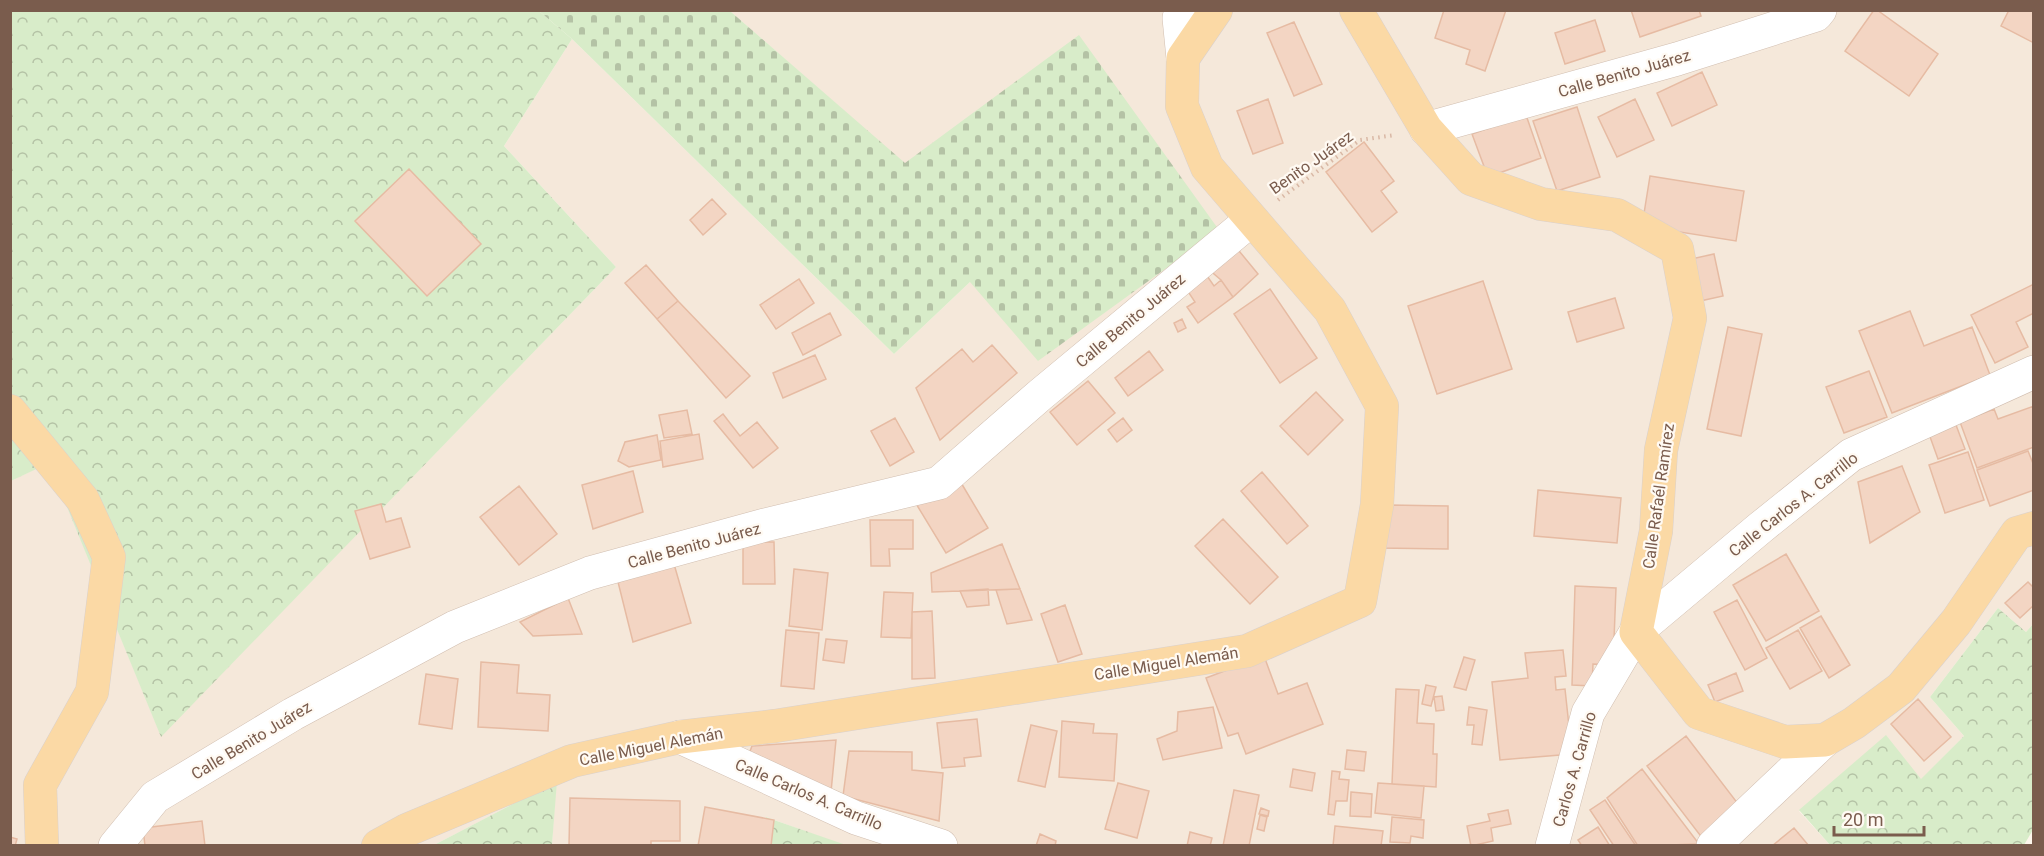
<svg xmlns="http://www.w3.org/2000/svg" width="2044" height="856" font-family="Roboto,sans-serif">
<style>
.residential{fill:#f5e8da}
.forest{fill:url(#forest-crowns)}
.cemetery{fill:url(#cemetery-stones)}
.building{fill:#f3d5c3;stroke:#e6bba3;stroke-width:1.5}
.lines{fill:none;stroke-linecap:round;stroke-linejoin:round}
.minor-casing{stroke:#d1beb0;stroke-width:34}
.major-casing{stroke:#dad1cd;stroke-width:34}
.path{stroke:#d9b8a5;stroke-width:4;stroke-dasharray:1.5 4.5;stroke-linecap:butt}
.minor{stroke:#fff;stroke-width:33}
.major{stroke:#fbd9a5;stroke-width:33}
.labels{text-anchor:middle;stroke-width:4.5;stroke-linejoin:round;paint-order:stroke}
.street-label{font-size:16px;fill:#7a5c4d;stroke:#fffaf3}
</style>
<defs>
<pattern id="forest-crowns" width="20" height="18" patternUnits="userSpaceOnUse" patternTransform="scale(1.5)"><rect width="20" height="18" fill="#d8ecc9"/><path d="M2 6a3 3 0 1 1 6 0M12 15a3 3 0 1 1 6 0" fill="none" stroke="#b4c2a5"/></pattern>
<pattern id="cemetery-stones" width="16" height="16" patternUnits="userSpaceOnUse" patternTransform="scale(1.5)"><rect width="16" height="16" fill="#d8ecc9"/><path d="M2 7V4a2 2 0 0 1 4 0v3zM10 15v-3a2 2 0 0 1 4 0v3z" fill="#b4c2a5"/></pattern>
</defs>
<rect width="100%" height="100%" fill="#fdf6ec"/>
<path class="residential" d="M730 11H2033V624L2026 632 1998 608 1930 697 1964 736 1921 780 1799 811 1830 845 846 846 766 817 768 845H552L556 782 434 845 11 846V481L49 462 161 736 616 267 504 146 572 39 894 354 970 282 1079 36 905 164Z"/>
<path class="forest" d="M11 11H539L572 39 504 146 616 267 161 737 49 463 11 481Z
M1998 608 2026 632 2033 624 2034 828 2024 845H1830L1799 810 1886 735 1921 779 1964 736 1930 697Z
M557 781 552 845H434Z
M766 817 774 820 846 845H768Z"/>
<path class="cemetery" d="M539 11H730L905 163 1079 35 1219 230 1038 361 970 282 894 354 572 39Z"/>
<path class="building" d="M1444 10H1506L1485 71 1466 64 1470 50 1435 38Z
M1631 10H1699L1701 16 1640 37Z
M1874 10H1877L1938 54 1909 96 1845 51Z
M2009 10H2034V43L2001 26Z
M1595 20 1605 51 1565 64 1555 33Z
M1294 22 1322 84 1294 96 1267 33Z
M1702 72 1717 105 1672 126 1657 93Z
M1268 99 1283 143 1253 154 1237 111Z
M1635 99 1654 140 1617 157 1598 117Z
M1577 107 1600 177 1557 191 1533 121Z
M1526 115 1541 158 1488 177 1472 134Z
M1364 142 1394 181 1381 191 1397 212 1372 232 1326 172Z
M409 169 481 244 427 296 355 221Z
M1650 176 1744 191 1736 241 1642 226Z
M712 199 726 214 703 235 690 220Z
M1235 246 1258 274 1233 297 1221 280 1207 268Z
M1714 254 1723 296 1691 303 1682 261Z
M646 265 678 301 657 319 625 283Z
M1205 273 1214 286 1221 280 1233 297 1198 323 1187 307 1195 302 1185 287Z
M799 279 814 303 776 329 760 305Z
M1483 281 1512 369 1437 394 1408 306Z
M2034 284V313L2016 322 2028 347 1995 363 1971 315Z
M1270 289 1317 358 1280 383 1234 314Z
M1615 298 1624 328 1577 342 1568 312Z
M678 301 750 376 726 398 657 319Z
M1910 311 1924 346 1972 327 1990 375 1892 413 1859 331Z
M830 313 841 335 803 355 792 333Z
M1182 319 1186 328 1178 332 1174 323Z
M1728 327 1762 334 1741 436 1707 429Z
M992 345 1017 373 940 440 916 388 962 349 973 362Z
M1149 351 1163 370 1128 396 1115 378Z
M815 355 826 379 783 398 773 373Z
M1869 371 1887 417 1844 433 1826 387Z
M1088 381 1115 413 1077 445 1050 412Z
M1316 392 1343 420 1308 455 1280 426Z
M2034 406V447L1977 468 1960 422 1994 409 1998 419Z
M687 410 692 434 664 438 659 415Z
M723 414 740 436 757 422 778 448 753 468 714 421Z
M895 418 914 452 890 466 871 431Z
M1123 418 1132 430 1117 442 1108 430Z
M1956 425 1965 449 1938 459 1929 434Z
M699 434 703 459 663 467 660 441Z
M657 435 661 460 629 467 618 461 625 442Z
M2028 451 2034 466V490L1990 506 1977 470Z
M1968 452 1984 500 1945 513 1929 465Z
M1902 466 1920 512 1870 543 1858 482Z
M633 471 643 512 593 529 582 485Z
M1262 472 1308 526 1287 544 1241 491Z
M957 476 988 528 946 553 915 502Z
M519 486 557 534 519 565 480 517Z
M1538 490 1621 498 1617 543 1534 536Z
M381 504 386 522 401 518 410 547 370 559 355 511Z
M1390 505 1448 506V549L1379 548Z
M1223 519 1278 577 1250 604 1195 546Z
M870 520H913V549H889L890 566H871Z
M743 542H774L775 584H743Z
M1002 544 1020 589 932 592 931 573Z
M1786 554 1819 611 1766 641 1733 585Z
M674 564 691 623 633 642 618 582Z
M794 569 828 573 822 630 789 626Z
M2028 582 2034 588V605L2020 618 2005 603Z
M1575 586 1616 588 1613 665 1593 664 1592 686 1572 685Z
M988 589 989 605 967 607 960 591Z
M1020 589 1032 620 1007 624 996 590Z
M884 592 913 593 911 638 881 637Z
M568 598 582 634 533 636 520 622Z
M1737 600 1767 658 1745 670 1714 612Z
M1065 605 1082 654 1058 662 1041 614Z
M932 611 935 678 912 679V612Z
M1821 616 1850 665 1829 678 1800 628Z
M786 630 819 633 814 689 781 686Z
M1798 630 1822 671 1790 689 1766 648Z
M826 639 847 641 844 663 823 660Z
M1563 650 1566 676 1555 677 1556 690 1565 689 1572 754 1500 760 1492 682 1528 678 1525 653Z
M1264 656 1278 694 1307 683 1323 724 1246 754 1238 733 1228 736 1206 678Z
M1464 657 1475 660 1466 690 1454 687Z
M481 662 519 665 517 693 550 695 548 731 478 727Z
M1736 673 1743 691 1715 702 1708 685Z
M426 674 458 679 452 729 419 724Z
M1426 685 1436 687 1431 706 1422 704Z
M1396 689 1419 690 1417 723 1434 724 1433 754H1437L1436 787 1392 784Z
M1442 696 1444 710 1436 711 1434 697Z
M1918 699 1951 737 1924 761 1891 724Z
M1213 707 1222 748 1163 760 1157 739 1177 731 1178 712Z
M1469 707 1487 710 1482 745 1472 744 1474 725H1467Z
M977 719 981 756 964 758 965 766 942 768 937 723Z
M1062 721 1094 724 1093 733 1117 734 1114 781 1059 777Z
M1031 725 1057 731 1045 787 1018 781Z
M1686 736 1742 809 1703 839 1647 766Z
M836 740 831 792 747 759 752 746Z
M1347 750 1366 752 1364 771 1345 769Z
M849 751 912 752V770L943 773 939 821 843 796Z
M1293 769 1315 773 1312 791 1290 787Z
M1642 769 1699 844 1638 846 1607 798Z
M1332 771 1340 772 1339 779 1349 780 1347 801H1336L1334 815 1328 814Z
M1118 783 1149 791 1137 838 1105 829Z
M1378 783 1424 786 1421 818 1375 813Z
M1234 790 1259 795 1249 846H1223Z
M1351 792 1372 794 1371 817 1350 816Z
M570 798 680 801V841H651V846H569Z
M1605 800 1636 846H1614L1590 810Z
M705 807 774 820 771 846H698Z
M1261 808 1269 811 1268 816 1259 814Z
M1508 810 1511 824 1491 828 1493 841 1471 846 1467 826 1490 821 1488 814Z
M1260 815 1267 817 1264 831 1257 829Z
M1392 817 1424 820 1423 838 1411 836 1410 843 1390 842Z
M202 821 205 846H145L143 828Z
M1335 826 1383 831 1381 846H1333Z
M1598 827 1610 846H1582L1578 840Z
M1794 828 1809 846H1772Z
M1190 832 1212 838 1210 846H1187Z
M1040 834 1056 841 1055 846H1036Z
M10 837 17 839 15 846H10Z"/>
<g class="lines">
<g class="minor-casing">
<path id="minor" d="M1181 10 1179 18 1183 58
M1426 129 1677 59 1816 15 1820 10
M680 737 856 818 941 846
M115 846 155 797 293 714 455 627 590 573 765 525 939 483 1040 395 1251 220
M1552 846 1588 713 1636 632 1760 528 1851 455 2034 372
M1713 846 1825 740"/>
</g>
<g class="major-casing">
<path id="major" d="M1356 10 1426 129 1471 179 1541 204 1617 215 1677 249 1690 318 1661 450 1656 531 1636 632 1699 713 1785 742 1825 740 1854 723 1901 688 1956 622 2017 533 2034 528
M10 411 83 500 109 557 92 692 40 785 42 846
M378 846 407 830 572 761 680 737 775 726 1247 651 1360 601 1377 505 1382 406 1330 310 1207 167 1182 106 1183 58 1216 10"/>
</g>
<path class="path" d="M1278 200 1360 140 1395 135"/>
<use href="#minor" class="minor"/>
<use href="#major" class="major"/>
</g>
<g class="labels">
<g class="street-label">
<text transform="translate(1624 73) rotate(-16)" y="6">Calle Benito Juárez</text>
<text transform="translate(1311 162) rotate(-35)" y="6">Benito Juárez</text>
<text transform="translate(1130 320) rotate(-40)" y="6">Calle Benito Juárez</text>
<text transform="translate(1658 496) rotate(-82)" y="6">Calle Rafaél Ramírez</text>
<text transform="translate(1793 504) rotate(-38)" y="6">Calle Carlos A. Carrillo</text>
<text transform="translate(694 545) rotate(-15)" y="6">Calle Benito Juárez</text>
<text transform="translate(1166 663) rotate(-9)" y="6">Calle Miguel Alemán</text>
<text transform="translate(251 740) rotate(-31)" y="6">Calle Benito Juárez</text>
<text transform="translate(651 746) rotate(-11)" y="6">Calle Miguel Alemán</text>
<text transform="translate(1574 769) rotate(-74)" y="6">Carlos A. Carrillo</text>
<text transform="translate(809 794) rotate(23)" y="6">Calle Carlos A. Carrillo</text>
</g>
</g>
<rect width="2044" height="856" fill="none" stroke="#7a5c4d" stroke-width="24"/>
<path d="M1834 826v9h90v-9" fill="none" stroke="#7a5c4d" stroke-width="3"/>
<text x="1843" y="826" font-size="18" fill="#7a5c4d" stroke="#fffaf3" stroke-width="4.5" paint-order="stroke">20 m</text>
</svg>
